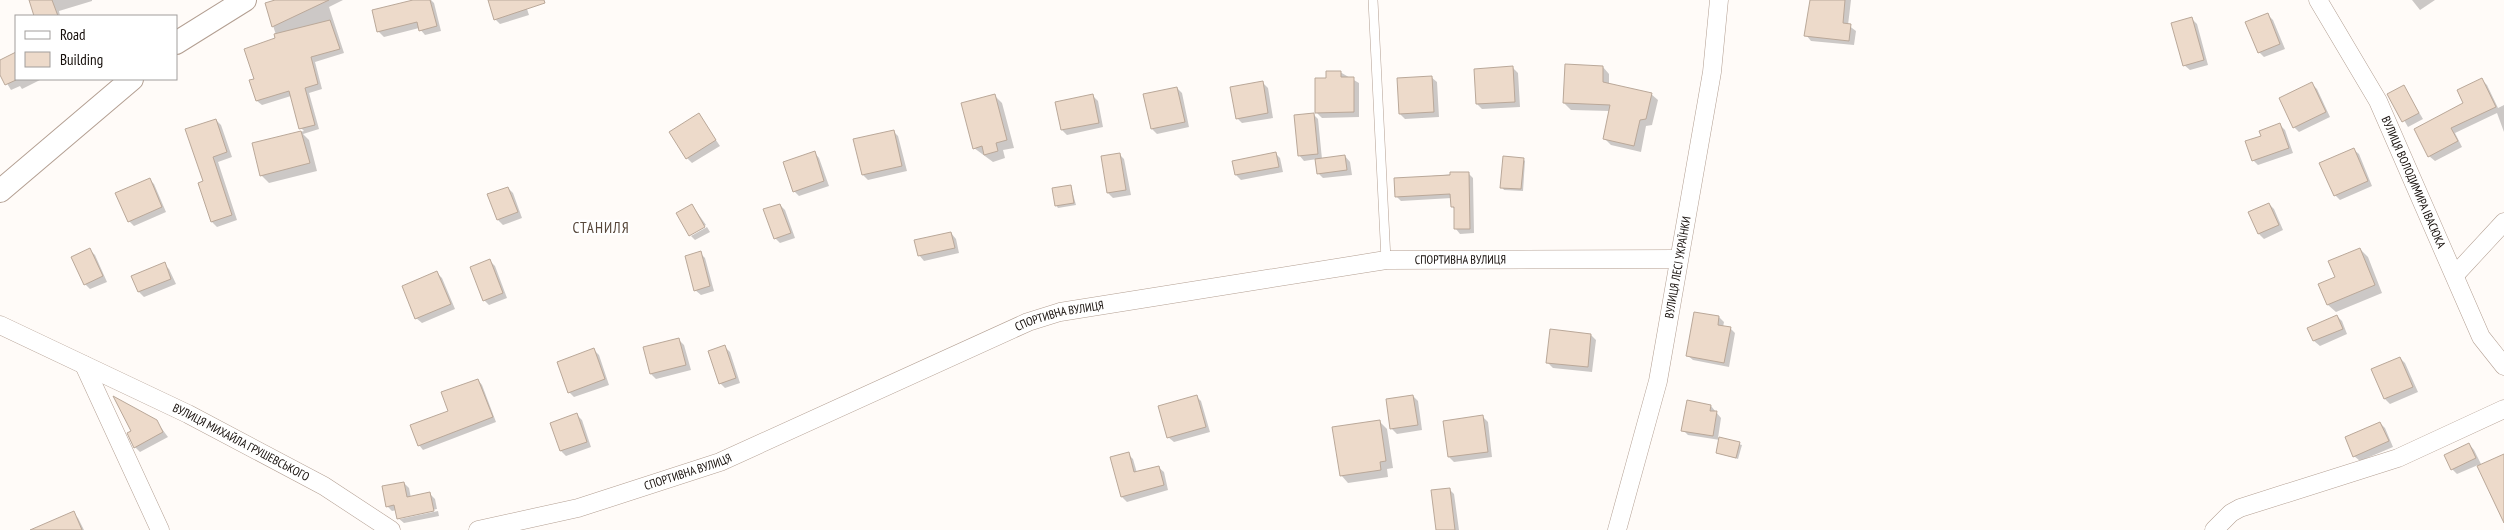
<svg xmlns="http://www.w3.org/2000/svg" width="2504" height="530" font-family="'PT Sans Narrow',sans-serif">
<style>
.shadow{fill:#0003}
.building{fill:#eddaca;stroke:#baa899}
.lines{fill:none;stroke-linecap:round;stroke-linejoin:round}
.service-casing{stroke:#b39f92;stroke-width:10}
.minor-casing{stroke:#b39f92;stroke-width:19}
.tertiary-casing{stroke:#b39f92;stroke-width:24}
.service{stroke:#fff;stroke-width:9}
.minor{stroke:#fff;stroke-width:18}
.tertiary{stroke:#fff;stroke-width:22}
.labels{text-anchor:middle;stroke-width:4.5;stroke-linejoin:round;paint-order:stroke}
.street-label{font-size:12px;fill:#130c08;stroke:#fff}
.quarter-label{font-size:15px;letter-spacing:1px;fill:#57473b;stroke:#fff}
</style>
<rect width="100%" height="100%" fill="#fffbf8"/>
<path class="shadow" d="M30 0H92V1L59 11 60 16H35Z
M279 0H343L329 7 344 53 315 62 322 89 309 93 319 129 303 134 309 140 317 171 269 183 261 175 253 144 304 131 301 128 291 96 262 105 257 101 256 81 277 38 266 4Z
M419 0H431L434 3 441 31 425 35 419 28 384 37 378 31Z
M489 0H524L529 15 500 24 495 19Z
M1811 0H1851L1848 25 1856 31 1854 45 1811 41 1806 35Z
M2412 0H2435L2420 10Z
M2268 15 2273 20 2285 49 2264 57 2259 52Z
M2192 19 2197 24 2208 65 2190 70 2184 65Z
M16 53V79L40 80 22 89 20 86 11 90 0 72V61Z
M1603 67 1609 74V84L1651 94 1658 100 1652 125 1646 126 1641 152 1611 145 1604 138 1610 111 1571 110 1564 103Z
M1513 68 1518 73 1520 107 1482 109 1477 104Z
M1340 72 1359 83V117L1322 118 1317 113 1327 79Z
M1431 77 1437 82 1439 117 1405 119 1400 114Z
M2482 80 2487 85 2498 108 2504 105V132L2497 113 2455 133 2462 147 2435 161 2429 156Z
M1263 83 1268 88 1273 118 1242 123 1237 118Z
M2312 84 2317 89 2330 117 2299 132 2294 127Z
M2404 87 2423 119 2408 127 2389 94Z
M1177 88 1182 93 1189 127 1157 134 1152 129Z
M1092 95 1098 101 1103 127 1067 135 1062 130Z
M995 96 1002 103 1014 148 1003 150 1005 158 993 162 974 148Z
M1313 114 1318 119 1322 159 1345 156 1350 162 1352 175 1323 178 1318 173 1317 159 1304 161 1299 155Z
M699 115 720 146 692 163 687 158Z
M216 120 221 125 232 157 218 162 237 220 217 227 212 222 205 182Z
M2280 125 2285 130 2293 153 2258 165 2253 160 2262 137Z
M893 131 898 136 907 171 868 180 863 175Z
M2353 149 2359 154 2372 186 2340 200 2335 195Z
M814 152 819 158 829 186 799 196 794 191Z
M1275 153 1280 158 1283 172 1241 180 1236 175Z
M1119 154 1124 159 1131 195 1113 198 1108 193Z
M1523 159 1525 161 1523 191 1504 190 1502 187Z
M1468 173 1473 178 1474 233 1460 234 1456 229 1455 210 1452 206V198L1401 201 1396 196 1395 179Z
M149 179 154 184 166 212 134 226 129 221Z
M1071 187 1076 205 1058 208 1056 205Z
M508 188 513 193 522 218 503 225 498 220 489 195Z
M2269 204 2274 209 2283 230 2264 239 2259 234 2250 213Z
M692 205 706 225 690 234Z
M780 205 785 210 795 238 780 243 775 238Z
M707 227 710 232 695 240 691 236Z
M951 233 956 239 959 253 924 261 919 255Z
M2360 249 2368 257 2382 293 2336 312 2328 305Z
M90 250 95 255 107 282 90 289 85 284Z
M700 253 705 258 714 291 701 295 695 290Z
M490 261 495 266 507 298 489 305 484 300Z
M164 264 169 269 176 284 144 297 139 292 133 276Z
M437 273 442 278 455 309 422 323 416 318Z
M2337 316 2342 321 2347 334 2320 346 2314 341 2309 328Z
M1719 317 1724 322 1723 327 1730 328 1735 333 1729 367 1693 360 1687 355Z
M1591 335 1596 340 1592 372 1553 368 1548 363Z
M679 340 684 345 691 370 656 379 651 374Z
M725 347 730 352 740 383 725 388 720 383Z
M594 350 599 355 609 385 574 397 569 392Z
M2400 358 2405 363 2418 392 2390 404 2385 399 2373 369Z
M478 380 482 385 496 422 423 450 419 445Z
M1196 396 1201 401 1210 432 1174 442 1168 437Z
M1413 396 1418 401 1422 430 1397 434 1392 429Z
M1711 406 1721 418 1718 438 1742 445 1738 459 1717 453 1720 440 1688 435 1683 430Z
M577 415 582 420 591 447 566 456 561 451Z
M1483 417 1488 422 1492 457 1454 462 1449 457Z
M156 421 168 437 140 452 135 447Z
M1379 421 1387 429 1393 468 1387 469 1388 477 1348 483 1341 475Z
M2380 423 2385 428 2393 447 2360 461 2354 456Z
M2469 444 2474 450 2482 466 2504 455V504L2495 500 2478 465 2457 474 2452 469Z
M1128 454 1133 459 1137 473 1158 467 1164 472 1168 490 1127 502 1122 497Z
M404 483 409 488 411 498 430 494 435 499 437 509 400 517V519L438 511 439 516 404 523 398 518 397 510 392 511 387 506Z
M1449 489 1454 494 1459 530H1437Z
M73 513 78 518 84 530H48Z"/>
<path class="building" d="M29 0H52L58 16H34Z
M275 0H329L272 27 265 3Z
M413 0H430L437 26 419 31 417 22 377 32 372 10Z
M488 0H544L545 3 494 20Z
M1810 0H1845L1843 23 1851 24 1849 41 1804 36Z
M2268 13 2280 44 2258 53 2245 22Z
M2192 17 2204 60 2183 66 2171 23Z
M330 20 340 49 311 57 318 84 305 88 315 125 299 129 289 91 256 101 249 80 254 79 244 49 275 38 274 34Z
M16 52V80L5 85 0 75V60Z
M1565 64 1603 66V82L1652 93 1646 119 1640 120 1634 146 1603 139 1610 105 1563 103Z
M1513 66 1515 102 1476 104 1474 69Z
M1326 71H1341V77H1354V112L1315 113V78H1326Z
M1432 76 1434 112 1399 114 1397 78Z
M2482 78 2496 107 2451 128 2458 141 2428 157 2414 129 2463 103 2457 90Z
M1263 81 1268 113 1236 119 1230 87Z
M2312 82 2326 112 2293 128 2279 98Z
M2404 85 2419 113 2402 122 2387 94Z
M1177 87 1185 122 1151 129 1143 94Z
M995 94 1007 140 996 143 998 151 984 155 982 146 973 149 961 103Z
M1093 94 1099 123 1061 130 1055 102Z
M699 113 716 140 686 159 669 132Z
M1314 113 1318 154 1298 156 1294 115Z
M216 119 227 152 213 157 232 215 211 222 198 183 203 181 185 129Z
M2280 123 2289 148 2252 161 2245 141 2261 136 2259 131Z
M894 130 902 166 862 175 853 139Z
M301 131 310 163 260 176 252 143Z
M2354 148 2368 181 2334 196 2319 163Z
M815 151 824 181 793 192 783 162Z
M1276 152 1279 167 1235 175 1232 161Z
M1120 153 1126 190 1107 193 1101 156Z
M1345 155 1347 170 1317 174 1315 159Z
M1503 156 1524 158 1521 189 1500 188Z
M1450 172H1469L1470 229H1454V207H1451L1450 194 1395 197 1394 178 1450 175Z
M150 178 162 207 128 222 115 193Z
M1071 185 1074 203 1055 206 1052 188Z
M508 187 518 212 497 220 487 194Z
M2269 203 2279 225 2258 234 2248 212Z
M692 204 705 227 689 236 676 213Z
M780 204 791 233 774 239 763 209Z
M951 232 955 248 918 256 914 240Z
M90 248 103 276 84 285 71 257Z
M2360 248 2375 285 2327 305 2318 284 2335 277 2328 261Z
M701 251 710 286 694 291 685 256Z
M490 259 503 293 483 301 470 267Z
M165 262 171 279 138 292 131 276Z
M437 271 451 304 415 319 402 286Z
M1694 312 1719 316 1718 325 1731 327 1724 363 1686 356Z
M2337 315 2343 329 2313 341 2307 328Z
M1550 329 1591 334 1588 367 1546 363Z
M679 338 686 365 650 374 643 347Z
M725 345 736 378 719 384 708 351Z
M594 348 605 379 568 393 557 362Z
M2400 357 2413 387 2384 399 2371 369Z
M478 379 493 417 418 446 410 425 448 411 441 392Z
M1197 395 1206 427 1167 438 1158 406Z
M1413 395 1418 425 1390 429 1386 399Z
M113 396 157 420 163 432 134 448 127 433 131 431Z
M1687 400 1711 405 1710 411H1717L1713 436 1681 431Z
M577 413 587 442 560 451 550 423Z
M1483 415 1488 452 1448 457 1443 421Z
M1380 420 1386 461 1380 462 1381 470 1340 476 1332 427Z
M2380 422 2389 441 2353 457 2345 437Z
M1719 437 1740 442 1736 458 1716 453Z
M2469 443 2476 458 2451 470 2444 455Z
M1129 452 1134 472 1159 466 1164 485 1121 497 1110 457Z
M2504 454V523L2477 466Z
M404 482 407 497 430 492 434 511 397 519 394 505 386 507 382 486Z
M1450 488 1455 530H1436L1431 490Z
M74 511 82 530H30Z"/>
<g class="lines">
<g class="service-casing">
<path id="service" d="M1373 0 1386 260"/>
</g>
<g class="minor-casing">
<g id="minor">
<path id="s1" d="M2318 0 2378 101 2481 337 2504 366"/>
<path d="M2455 275 2504 222"/>
<path id="s2" d="M0 325 188 414 324 486 391 530"/>
<path d="M84 365 160 530"/>
<path id="s3" d="M478 530 578 508 720 462 1028 322 1060 312 1386 260 1678 259"/>
<path id="s4" d="M1617 530 1658 381 1712 72 1719 0"/>
<path d="M2214 530 2231 513 2240 508 2398 458 2504 409"/>
</g>
</g>
<g class="tertiary-casing">
<path id="tertiary" d="M176 43 245 0
M0 191 132 79"/>
</g>
<use href="#service" class="service"/>
<use href="#minor" class="minor"/>
<use href="#tertiary" class="tertiary"/>
</g>
<g class="labels">
<g class="street-label">
<text dy="4" stroke="none"><textPath href="#s1" startOffset="206">ВУЛИЦЯ ВОЛОДИМИРА ІВАСЮКА</textPath></text>
<text dy="4" stroke="none"><textPath href="#s3" startOffset="1028">СПОРТИВНА ВУЛИЦЯ</textPath></text>
<text dy="4" stroke="none"><textPath href="#s4" startOffset="270">ВУЛИЦЯ ЛЕСІ УКРАЇНКИ</textPath></text>
<text dy="4" stroke="none"><textPath href="#s3" startOffset="622">СПОРТИВНА ВУЛИЦЯ</textPath></text>
<text dy="4" stroke="none"><textPath href="#s2" startOffset="268">ВУЛИЦЯ МИХАЙЛА ГРУШЕВСЬКОГО</textPath></text>
<text dy="4" stroke="none"><textPath href="#s3" startOffset="218">СПОРТИВНА ВУЛИЦЯ</textPath></text>
</g>
<g class="quarter-label">
<text x="601" y="233">СТАНИЛЯ</text>
</g>
</g>
<rect x="15" y="15" width="162" height="65" fill="#ffffff" stroke="#a19e9c"/>
<rect x="25" y="31" width="25" height="8" fill="#ffffff" stroke="#a19e9c"/>
<text x="60" y="40" font-size="15" fill="#130c08">Road</text>
<rect x="25" y="52" width="25" height="15" fill="#eddaca" stroke="#a19e9c"/>
<text x="60" y="65" font-size="15" fill="#130c08">Building</text>
</svg>
